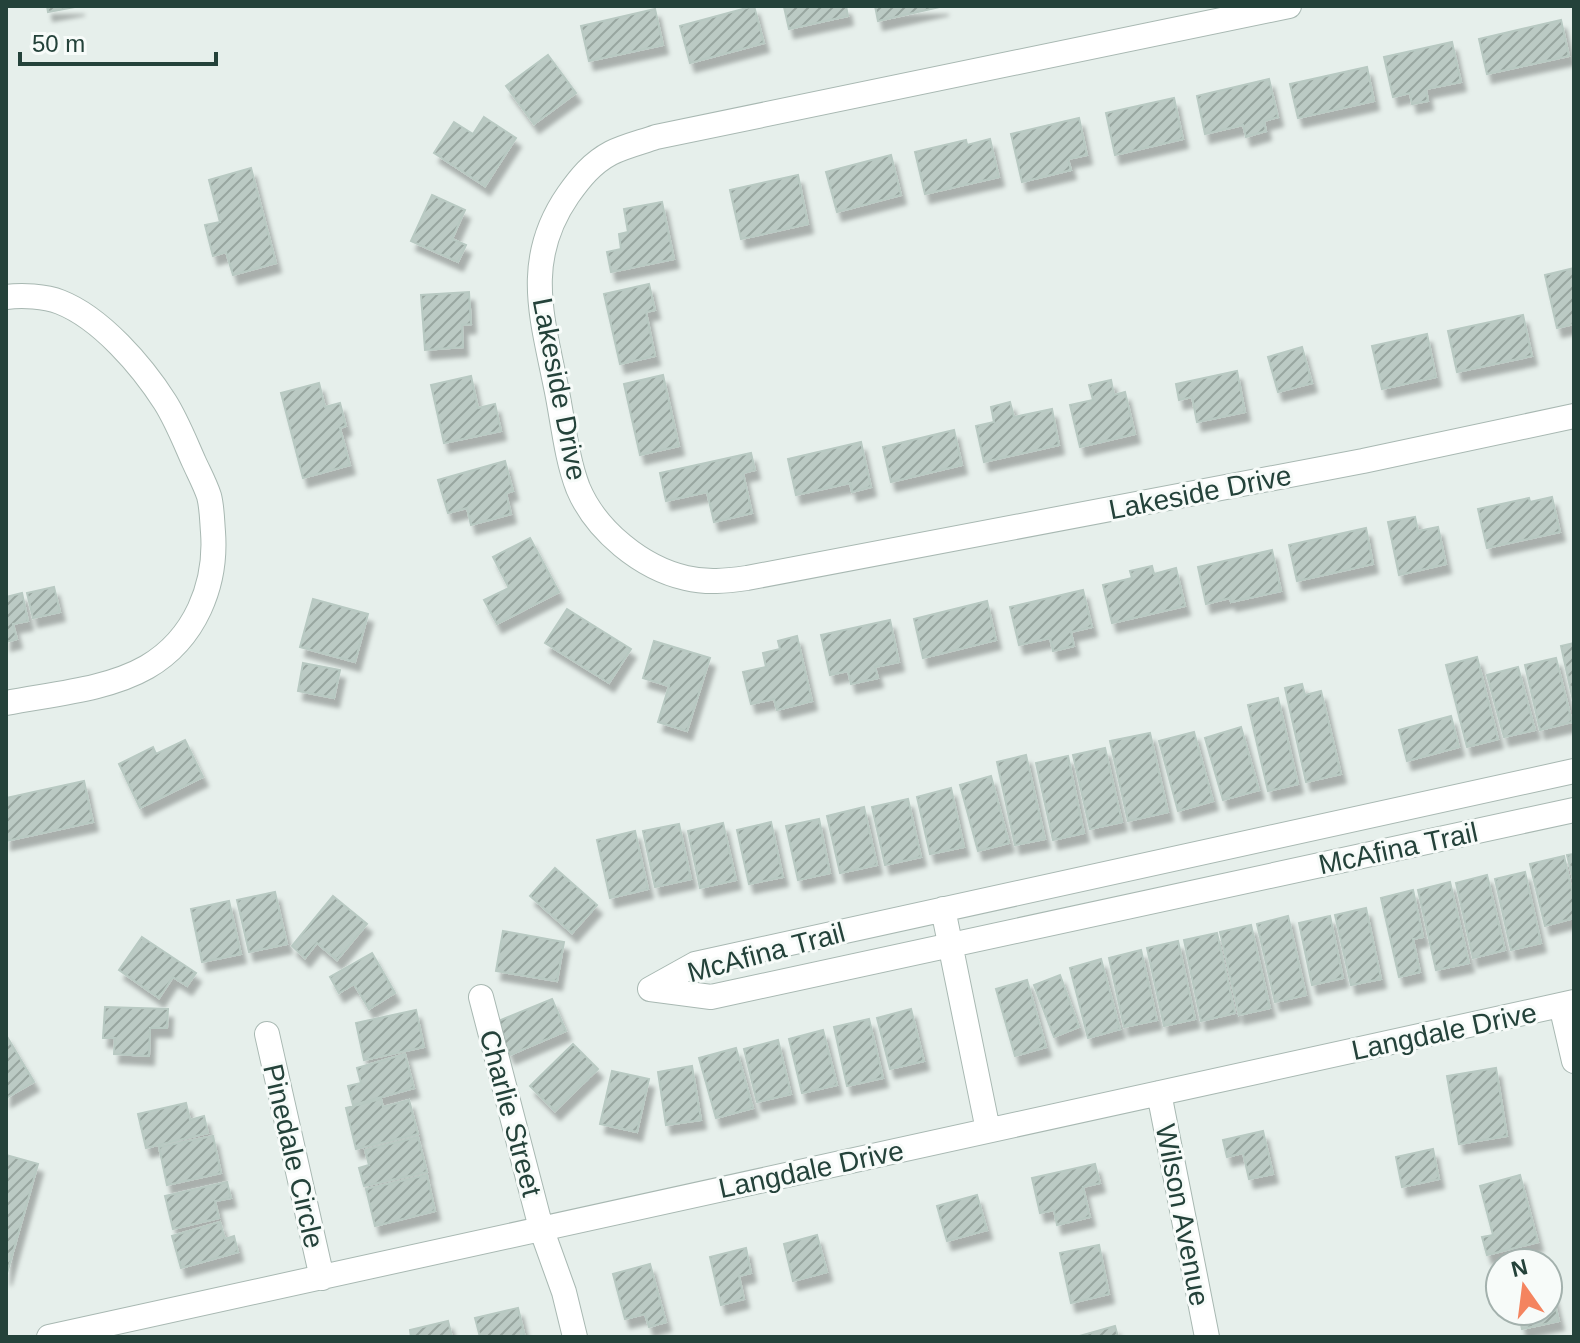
<svg xmlns="http://www.w3.org/2000/svg" width="1580" height="1343" font-family="Helvetica,sans-serif">
<style>
.building{fill:url(#building-hatch);stroke:#b8c9c2;stroke-width:2;filter:url(#shadow)}
.lines{fill:none;stroke-linecap:round;stroke-linejoin:round}
.minor-casing{stroke:#a8b8b2;stroke-width:26}
.minor{stroke:#fff;stroke-width:24}
.labels{text-anchor:middle;stroke-width:6;stroke-linejoin:round;paint-order:stroke}
.street-label{font-size:28px;fill:#24423a;stroke:#f7fbf9}
</style>
<defs>
<pattern id="building-hatch" width="6" height="6" patternUnits="userSpaceOnUse" patternTransform="scale(2)"><rect width="6" height="6" fill="#bbcac4"/><path d="M-1 1l2-2M0 6l6-6M5 7l2-2" fill="none" stroke="#98a6a0"/></pattern>
<filter id="shadow"><feDropShadow dx="5" dy="9" stdDeviation="2" flood-color="#0004"/></filter>
</defs>
<rect width="100%" height="100%" fill="#e6efeb"/>
<path class="building" d="M47 6H80L48 12Z
M754 6 764 43 690 63 680 26Z
M789 6H846L848 16 789 29 784 7Z
M875 6H944L878 21Z
M655 9 663 45 589 61 581 26Z
M1561 20 1569 56 1487 74 1479 39Z
M1452 42 1461 82 1426 89 1428 101 1412 104 1410 93 1393 97 1384 57Z
M548 55 576 93 534 124 506 86Z
M1367 67 1374 101 1298 118 1290 84Z
M1269 79 1278 117 1264 121 1266 131 1246 137 1243 125 1205 134 1197 96Z
M1174 98 1183 139 1115 155 1106 113Z
M484 117 516 138 485 186 434 153 454 122 473 134Z
M1079 118 1087 155 1068 159 1071 170 1022 182 1011 134Z
M990 139 999 177 925 194 915 152 966 140 967 145Z
M891 155 901 195 837 212 826 172Z
M251 168 276 263 233 275 226 252 213 256 205 225 220 222 209 180Z
M798 175 808 224 741 239 730 190Z
M432 195 465 210 452 239 466 245 458 262 411 241Z
M662 202 674 259 611 272 607 252 621 249 619 234 628 232 624 209Z
M1574 268V324L1557 328 1545 275Z
M649 284 655 310 646 312 655 356 620 364 604 294Z
M469 292 471 324 462 325 463 347 425 350 421 295Z
M1523 315 1532 356 1457 372 1448 331Z
M1427 334 1436 377 1382 389 1372 346Z
M1302 347 1312 383 1278 392 1268 357Z
M1237 371 1245 412 1197 422 1192 397 1179 400 1176 384Z
M663 375 679 446 640 455 624 384Z
M471 376 478 408 495 404 501 431 444 443 431 385Z
M1111 380 1114 395 1125 392 1135 434 1080 447 1070 405 1093 400 1089 385Z
M319 383 325 407 340 403 346 426 340 428 350 465 303 478 281 393Z
M1010 402 1014 417 1052 409 1059 445 984 462 976 426 994 422 991 407Z
M954 430 962 465 891 482 883 447Z
M861 442 871 487 852 492 850 483 796 495 788 459Z
M751 453 755 470 743 473 752 513 714 522 707 492 666 501 660 473Z
M505 461 513 491 506 493 511 514 471 525 467 508 448 513 438 480Z
M1552 497 1560 532 1487 548 1478 509 1529 498 1530 502Z
M1415 517 1418 531 1438 527 1446 564 1399 575 1388 522Z
M1366 528 1373 564 1297 581 1289 545Z
M530 538 559 592 497 624 484 600 509 588 493 557Z
M1272 550 1281 591 1231 602 1230 598 1206 604 1198 567Z
M1152 566 1154 574 1176 568 1185 606 1112 623 1103 585 1132 578 1130 571Z
M54 587 60 612 33 618 27 593Z
M1083 590 1092 627 1071 632 1074 646 1053 651 1050 638 1019 645 1010 607Z
M22 593 28 621 13 624 17 639 6 642V597Z
M313 599 368 614 355 662 300 647Z
M987 601 996 640 923 658 914 619Z
M567 609 631 649 609 683 545 643Z
M890 620 899 662 875 667 878 678 851 684 848 671 830 675 821 635Z
M797 636 812 701 777 710 774 699 751 704 743 672 766 667 763 653 780 649 778 641Z
M654 641 710 658 687 731 658 722 669 686 643 678Z
M1574 643V705L1561 646Z
M1477 657 1498 739 1467 747 1446 665Z
M1556 658 1572 722 1540 730 1525 665Z
M303 663 340 670 334 698 298 691Z
M1518 667 1535 730 1504 737 1487 675Z
M1302 684 1305 695 1321 691 1341 774 1306 782 1285 688Z
M1278 698 1298 784 1268 791 1248 705Z
M1451 716 1459 747 1407 761 1399 730Z
M1241 727 1259 790 1223 800 1205 738Z
M1194 732 1213 801 1178 811 1159 741Z
M1150 733 1168 812 1128 821 1110 741Z
M185 740 203 777 140 808 119 764 153 747 156 754Z
M1105 748 1122 822 1090 829 1073 755Z
M1026 755 1045 839 1015 845 997 762Z
M1068 756 1084 833 1053 840 1036 763Z
M991 776 1009 843 978 851 960 785Z
M84 781 93 822 6 841V798Z
M951 788 964 847 930 854 917 797Z
M908 799 921 857 885 865 872 807Z
M864 807 877 865 840 873 827 816Z
M819 819 830 873 798 880 786 826Z
M771 822 783 877 749 884 737 830Z
M723 823 736 880 700 888 688 831Z
M679 824 691 879 655 887 643 831Z
M635 831 648 889 610 898 597 840Z
M1574 854V883L1567 855Z
M1564 856 1574 900V918L1545 926 1530 864Z
M555 868 597 905 572 933 530 896Z
M1525 872 1541 943 1511 950 1495 879Z
M1487 875 1505 950 1473 958 1456 883Z
M1450 882 1469 963 1436 970 1418 890Z
M1413 890 1423 937 1413 939 1420 972 1399 977 1381 898Z
M275 892 287 944 249 952 237 900Z
M333 896 367 924 337 960 317 943 305 958 292 946Z
M229 901 241 954 202 962 191 909Z
M1366 908 1381 979 1351 985 1335 915Z
M1288 916 1306 995 1275 1002 1257 924Z
M1330 916 1343 978 1312 985 1299 923Z
M1251 925 1270 1008 1239 1015 1220 932Z
M503 931 564 942 557 981 496 971Z
M1217 933 1235 1013 1201 1021 1184 940Z
M142 937 196 973 187 986 173 977 159 998 119 970Z
M1178 941 1195 1019 1164 1026 1147 948Z
M1141 950 1157 1020 1124 1027 1109 958Z
M372 953 395 993 369 1009 354 984 339 993 330 977Z
M1101 959 1120 1029 1088 1038 1070 968Z
M1060 975 1079 1027 1054 1037 1034 985Z
M1027 980 1046 1047 1015 1056 996 989Z
M552 999 566 1031 510 1055 496 1022Z
M105 1007 168 1009 167 1028H150L149 1056 114 1054 115 1038H103Z
M911 1009 924 1061 890 1069 877 1018Z
M416 1010 424 1047 364 1060 356 1023Z
M869 1019 883 1078 847 1086 834 1027Z
M823 1030 837 1085 802 1093 789 1039Z
M6 1035 34 1082 6 1098Z
M778 1040 791 1094 757 1102 744 1049Z
M573 1044 598 1069 555 1111 530 1086Z
M736 1048 753 1108 716 1118 699 1058Z
M405 1054 414 1088 353 1105 348 1086 361 1083 357 1068Z
M692 1066 701 1120 666 1125 658 1072Z
M1496 1068 1507 1136 1459 1144 1447 1076Z
M612 1071 649 1079 637 1132 600 1124Z
M381 1099 383 1107 409 1100 418 1134 356 1149 346 1108Z
M186 1103 190 1120 204 1116 208 1133 146 1148 138 1114Z
M1263 1131 1273 1174 1249 1179 1243 1153 1227 1157 1223 1140Z
M213 1136 221 1173 167 1185 159 1147Z
M418 1137 427 1172 364 1186 359 1168 369 1165 365 1150Z
M1433 1149 1439 1179 1402 1187 1396 1157Z
M6 1155 38 1164 6 1277Z
M1095 1164 1100 1183 1083 1187 1090 1217 1057 1225 1054 1210 1040 1213 1032 1178Z
M427 1175 435 1211 375 1226 366 1189Z
M1520 1175 1538 1242 1487 1255 1482 1237 1493 1235 1480 1186Z
M227 1182 231 1198 215 1201 219 1218 173 1229 165 1196Z
M977 1195 987 1230 947 1241 937 1206Z
M220 1222 225 1239 234 1236 238 1252 181 1268 172 1236Z
M817 1235 827 1272 793 1281 784 1244Z
M1099 1245 1109 1294 1071 1303 1060 1253Z
M746 1248 751 1273 739 1276 744 1299 721 1305 710 1257Z
M650 1264 666 1322 649 1327 645 1314 625 1319 613 1274Z
M1548 1276 1559 1321 1522 1329 1518 1311H1548Z
M518 1308 525 1337H480L475 1318Z
M448 1321 452 1337H411L410 1330Z
M1115 1326 1118 1337H1076Z"/>
<g class="lines">
<g class="minor-casing">
<path id="minor" d="M1289 6 656 137C642 142 625 146 611 153 592 163 580 178 568 195 523 260 542 317 556 387 563 420 566 457 578 488 596 531 642 568 686 578 707 583 726 581 747 578L1363 461 1574 416
M6 297C22 295 45 296 60 302 101 318 142 366 165 402 177 421 185 442 194 462 199 473 205 484 209 496 212 507 212 520 213 532 217 585 195 639 147 667 107 690 51 694 6 703
M943 909 988 1130
M650 989 695 964 1574 771
M650 989 711 997 1574 810
M481 997 541 1228 564 1292 575 1337
M1561 1005 1574 1061
M267 1034 322 1278
M1159 1093 1207 1337
M49 1337C557 1226 1065 1113 1574 1002"/>
</g>
<use href="#minor" class="minor"/>
</g>
<g class="labels">
<g class="street-label">
<text transform="translate(560 389) rotate(79)" y="10">Lakeside Drive</text>
<text transform="translate(1200 492) rotate(-11)" y="10">Lakeside Drive</text>
<text transform="translate(1398 848) rotate(-12)" y="10">McAfina Trail</text>
<text transform="translate(766 952) rotate(-15)" y="10">McAfina Trail</text>
<text transform="translate(1444 1031) rotate(-12)" y="10">Langdale Drive</text>
<text transform="translate(511 1113) rotate(75)" y="10">Charlie Street</text>
<text transform="translate(294 1156) rotate(77)" y="10">Pinedale Circle</text>
<text transform="translate(811 1169) rotate(-12)" y="10">Langdale Drive</text>
<text transform="translate(1183 1215) rotate(79)" y="10">Wilson Avenue</text>
</g>
</g>
<rect width="1580" height="1343" fill="none" stroke="#24423a" stroke-width="16"/>
<g transform="translate(1524 1287) rotate(346)"><circle r="38" fill="#f7fbf9" stroke="#a3b1ad" stroke-width="2"/>
<path d="M0-6L14 30L0 20L-14 30Z" fill="#f4845f"/>
<text y="-12" font-size="22" font-weight="bold" text-anchor="middle" fill="#24423a">N</text>
</g>
<path d="M20 52v12h196v-12" fill="none" stroke="#24423a" stroke-width="4"/>
<text x="32" y="52" font-size="24" fill="#24423a" stroke="#f7fbf9" stroke-width="6" paint-order="stroke">50 m</text>
</svg>
